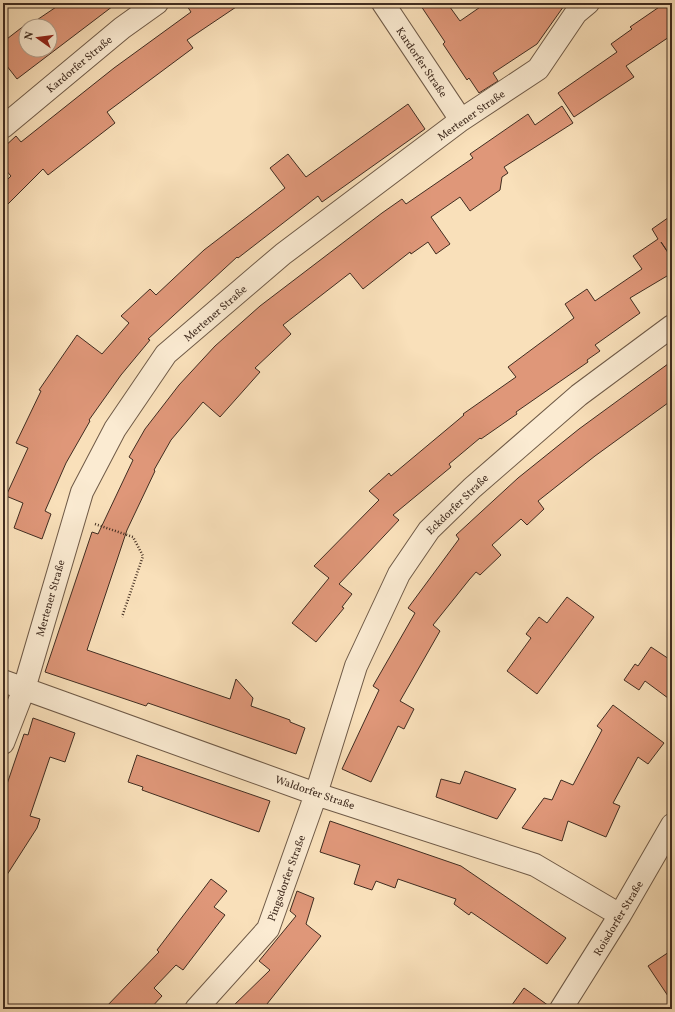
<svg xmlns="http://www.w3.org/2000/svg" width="675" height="1012" font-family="Vollkorn,serif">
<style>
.building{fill:#df9779;stroke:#412d21}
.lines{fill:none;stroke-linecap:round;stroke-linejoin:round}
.minor-casing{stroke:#6f5a47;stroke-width:24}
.path{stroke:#412d21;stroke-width:2.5;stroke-dasharray:1 2;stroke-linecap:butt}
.minor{stroke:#fbebd2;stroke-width:22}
.labels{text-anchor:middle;stroke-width:3.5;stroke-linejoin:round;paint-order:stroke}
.street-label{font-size:11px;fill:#412d21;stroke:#fbebd2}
</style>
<rect width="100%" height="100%" fill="#f9e0ba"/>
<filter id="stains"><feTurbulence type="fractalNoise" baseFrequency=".005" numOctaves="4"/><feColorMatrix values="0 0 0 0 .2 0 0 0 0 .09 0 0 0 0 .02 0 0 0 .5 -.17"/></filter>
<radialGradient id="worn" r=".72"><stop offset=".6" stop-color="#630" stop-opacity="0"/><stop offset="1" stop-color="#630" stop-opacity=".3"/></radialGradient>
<path class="building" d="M62 3H117L17 79 3 61V42L25 25 26 50H50V26H28Z
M185 3H242L187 40 193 48 107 112 115 123 48 175 43 169 3 209V184L11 176 3 167V148L16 136 21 142 114 68 191 12Z
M419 3H447L460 21 486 3H566L537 44 493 73 498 81 479 93 469 78 467 80 443 44 445 42Z
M665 3H672V35L626 66 634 77 574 117 558 93 617 52 611 44 632 29 630 27Z
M408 104 425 129 322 202 318 196 238 258 237 257 148 339 150 340 121 375 89 420 90 421 66 463 45 511 51 514 42 539 14 528 23 503 6 496 28 448 16 443 41 391 39 390 77 335 102 354 129 323 121 316 150 289 156 295 204 250 285 188 270 168 288 154 306 177Z
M562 106 573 123 504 167 508 173 502 177 500 190 470 211 460 197 431 217 450 244 436 254 428 242 411 254 410 252 363 289 350 273 283 325 291 334 255 368 260 372 220 417 203 402 171 440 154 470 155 471 127 530 87 650 230 699 236 679 253 698 251 706 290 720V722L305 728 296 754 148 703 146 706 45 672 92 532 98 534 133 460 129 457 145 429 179 385 215 346 260 306 382 213 402 199 406 204 473 158 470 154 528 114 535 125Z
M672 215V258L661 242 672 259V273L630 298 640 313 595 345 600 351 587 360 588 362 516 412 517 414 481 439 480 438 449 464 451 467 393 515 399 520 339 584 352 594 342 607 344 608 316 642 292 623 329 578 314 566 379 500 369 491 389 473 391 476 464 415 463 414 516 377 508 367 574 318 565 304 587 289 595 301 642 269 633 256 658 239 652 229Z
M672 361V400L595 456 538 501 544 509 527 525 521 519 492 545 501 555 480 575 476 572 469 580 433 625 440 631 400 701 414 709 404 729 398 726 371 782 342 769 379 690 373 686 415 613 408 608 459 539 456 535 518 478 579 429Z
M567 597 594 617 537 694 507 671 531 638 526 634 539 617 547 623Z
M651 647 672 661V701L645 681 639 690 624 680 635 664 638 666Z
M613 705 664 743 648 764 638 757 613 803 620 806 606 837 568 821 562 841 522 828 544 798 552 800 561 780 573 785 602 730 597 726Z
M33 718 75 733 65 762 50 757 30 816 40 819 37 828 3 881V796L24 734 28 735Z
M137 755 270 801 259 832 142 790 143 787 128 782Z
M465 771 516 789 497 819 436 797 441 779 460 784Z
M330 821 461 866 566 938 547 964 471 912 469 915 454 904 456 899 398 879 395 888 376 881 372 890 354 884 360 865 320 852Z
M211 879 227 891 214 907 225 915 183 970 176 965 154 988 162 996 150 1009H104L159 952 157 950Z
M297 891 314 898 306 924 321 936 263 1009H230L270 970 259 961 296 916 290 911Z
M672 950V1002L648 966Z
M524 988 549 1006V1009H509Z"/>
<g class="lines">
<g class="minor-casing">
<path id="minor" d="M383 3 461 120
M3 127 122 28 157 3
M3 681 316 794 535 865 620 915
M3 743 24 689 82 492 115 429 166 354 283 254 461 120 538 69 576 13 588 3
M196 1009 268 929 316 794 356 666 399 574 429 530 472 488 579 395 672 326
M561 1009 620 915 672 825"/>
</g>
<path class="path" d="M95 524 133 537 143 556 122 617"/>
<use href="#minor" class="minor"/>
</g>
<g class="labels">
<g class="street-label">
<text transform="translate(422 62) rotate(56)" y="4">Kardorfer Straße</text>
<text transform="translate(79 64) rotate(-40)" y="4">Kardorfer Straße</text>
<text transform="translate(471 115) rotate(-35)" y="4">Mertener Straße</text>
<text transform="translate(215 313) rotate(-41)" y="4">Mertener Straße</text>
<text transform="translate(457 504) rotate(-44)" y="4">Eckdorfer Straße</text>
<text transform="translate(50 598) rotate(-74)" y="4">Mertener Straße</text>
<text transform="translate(315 792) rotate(19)" y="4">Waldorfer Straße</text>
<text transform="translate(286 878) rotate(-70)" y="4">Pingsdorfer Straße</text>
<text transform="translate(618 918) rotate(-59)" y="4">Roisdorfer Straße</text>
</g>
</g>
<rect width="675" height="1012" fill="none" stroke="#f9e0ba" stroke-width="16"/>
<rect x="4" y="4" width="667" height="1004" fill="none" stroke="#412d21" stroke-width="2"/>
<rect x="8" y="8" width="659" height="996" fill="none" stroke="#412d21"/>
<g transform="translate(38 38) rotate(284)"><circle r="19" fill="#fbebd2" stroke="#b19f8b"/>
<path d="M0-3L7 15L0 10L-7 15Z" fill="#8f2418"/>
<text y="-6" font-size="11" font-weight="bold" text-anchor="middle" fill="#412d21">N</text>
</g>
<rect width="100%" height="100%" filter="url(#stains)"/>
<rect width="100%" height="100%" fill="url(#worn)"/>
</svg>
